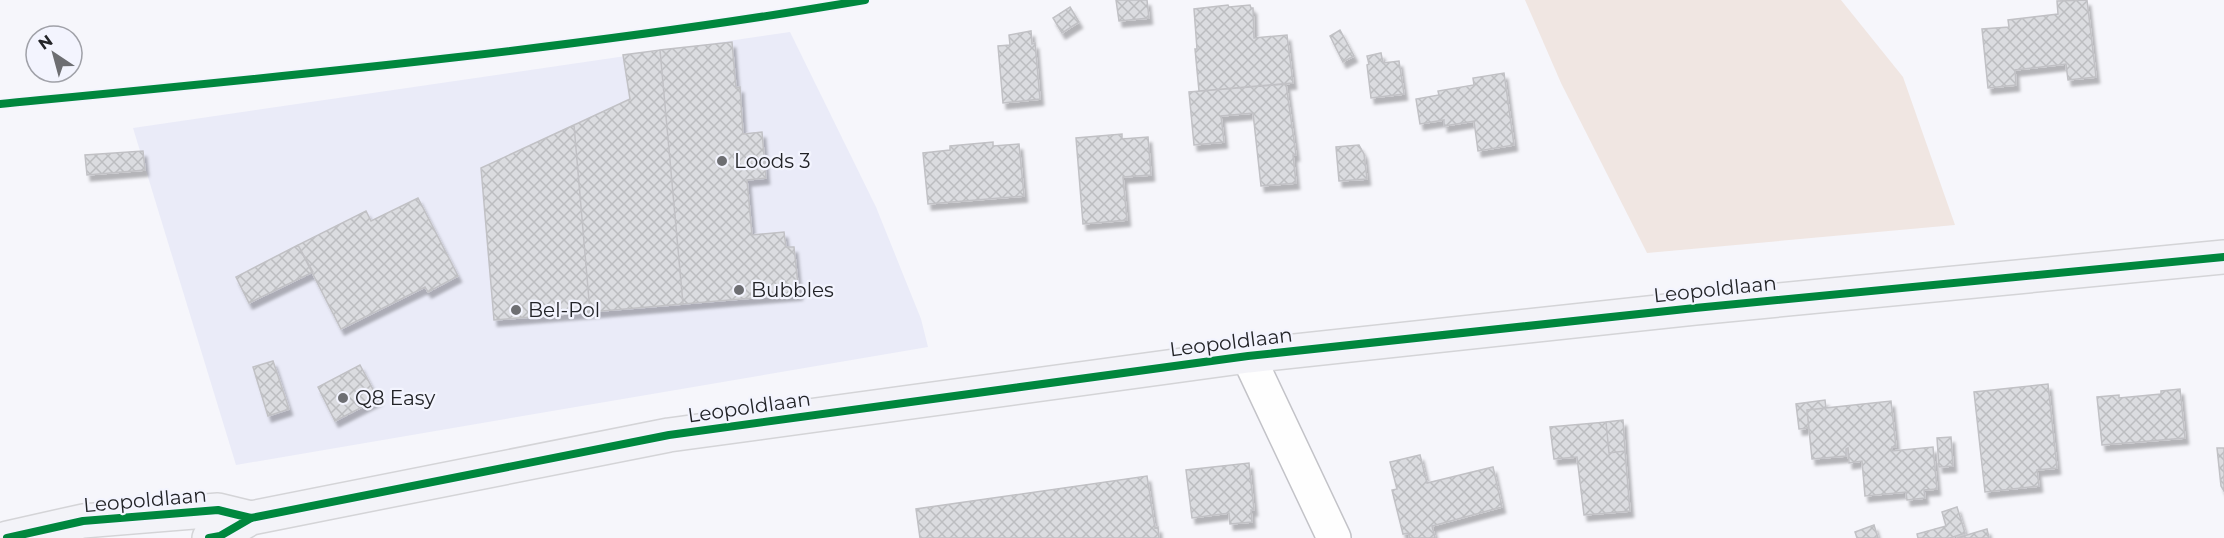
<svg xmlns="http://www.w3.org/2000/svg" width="2224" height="538" font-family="Montserrat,sans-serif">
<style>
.built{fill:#eaebf8}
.grass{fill:#f0e6e2}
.building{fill:url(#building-cross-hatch);stroke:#c1c1c5;stroke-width:1.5;filter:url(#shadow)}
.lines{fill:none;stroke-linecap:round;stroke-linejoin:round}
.street-casing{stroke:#c3c3c8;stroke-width:36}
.primary-casing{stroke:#d4d4d7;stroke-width:36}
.street{stroke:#fefefe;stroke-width:33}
.primary{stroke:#f3f3f8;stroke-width:33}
.rail{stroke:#d8d8da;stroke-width:4.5;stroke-dasharray:9 4.5;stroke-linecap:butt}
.cycleway-casing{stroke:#f3f4fe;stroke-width:11}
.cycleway{stroke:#00873e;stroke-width:8}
.poi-dot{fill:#6d6e72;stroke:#f3f4fe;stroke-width:2}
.labels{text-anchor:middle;stroke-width:4.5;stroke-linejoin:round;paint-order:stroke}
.poi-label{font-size:20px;fill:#232428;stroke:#f3f4fe;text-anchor:start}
.street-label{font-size:20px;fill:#232428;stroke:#f3f4fe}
</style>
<defs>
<pattern id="building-cross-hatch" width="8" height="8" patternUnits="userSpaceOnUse" patternTransform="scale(1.5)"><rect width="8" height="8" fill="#dbdce0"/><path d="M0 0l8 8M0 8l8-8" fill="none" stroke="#bcbdc0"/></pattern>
<filter id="shadow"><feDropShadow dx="3.5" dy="6" stdDeviation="1.5" flood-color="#0004"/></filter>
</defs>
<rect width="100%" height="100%" fill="#f6f6fb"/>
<path class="built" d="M790 32 876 207 921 319 928 347 236 465 133 128Z"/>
<path class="grass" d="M1525 0H1841L1903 77 1955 225 1647 253 1561 83Z"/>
<path class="building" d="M1116 0H1147L1149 18 1119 21Z
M2087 0 2096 77 2068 80 2066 64 2015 70 2016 85 1988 88 1982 29 2009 27 2008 20 2058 14 2057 1Z
M1228 5 1229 7 1250 5 1251 8H1253L1254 38 1287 35 1293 83 1199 91 1195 49H1197L1194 9Z
M1070 7 1079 22 1062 33 1053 18Z
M1340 30 1354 56 1343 62 1330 36Z
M1031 31 1032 44 1035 43 1040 99 1003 103 998 46 1010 45 1009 35Z
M732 42 736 88 740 87 743 134 762 132 766 178 747 180 752 235 784 232 786 247H794L799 294 683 304 660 50Z
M660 50 683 304 590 312 574 125 630 99 623 55Z
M1381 53 1383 63 1399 61 1404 94 1371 98 1367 65 1369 64 1367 56Z
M1504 73 1514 145 1478 151 1474 121 1444 126V120L1420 124 1416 99 1439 95 1438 91 1474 85 1473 78Z
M1286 84 1296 155H1293L1296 183 1261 186 1253 113 1221 116 1224 142 1194 145 1189 92Z
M574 125 590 312 494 320 481 168Z
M1122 134V139L1148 137 1151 175 1123 177 1127 220 1083 224 1076 138Z
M993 142V146L1019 144 1024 196 928 204 923 153 950 150V146Z
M1359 145 1364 154 1367 179 1339 181 1336 147Z
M143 151 145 170 87 175 85 155Z
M418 198 458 276 428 292 425 287 341 329 298 245 366 211 371 221Z
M298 245 313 272 249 303 236 277Z
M273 361 289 409 268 416 253 367Z
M360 365 378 399 335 421 318 387Z
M2048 384 2057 468 2037 470 2039 486 1985 492 1974 392Z
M2180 389 2185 438 2102 445 2097 397 2119 395V398L2161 394V391Z
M1825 400 1826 408 1807 410 1809 428 1799 429 1796 404Z
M1891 401 1896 447H1892V451L1933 447 1937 489 1924 490 1925 498 1907 500 1906 492 1865 496 1862 461 1849 463 1848 448 1846 449V456L1812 459 1807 410Z
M1623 420 1625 451 1609 453 1606 422Z
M1606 422 1609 453 1625 451 1630 511 1584 515 1577 457 1554 459 1550 427Z
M1951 437 1953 466 1939 467 1937 438Z
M2217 448H2224V491L2221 486Z
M1420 455 1427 483 1493 467 1502 507 1432 526 1435 538H1410L1408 533 1403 534 1392 490 1397 489 1390 462Z
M1249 463 1254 510H1251L1252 522 1230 524 1229 513 1192 518 1186 470Z
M1147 476 1155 528 1158 527 1159 538H920L916 509Z
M1957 507 1965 533 1950 538H1918L1917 534 1946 526 1942 512Z
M1874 525 1878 538H1857L1855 532Z
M1987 529 1989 538H1957Z"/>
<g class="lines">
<g class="street-casing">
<path id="street" d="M1248 356 1334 538"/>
</g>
<g class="primary-casing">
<path id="primary" d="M7 538 83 521 218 510 251 518
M209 538 220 536 251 518 669 435 1248 356 1695 308 2224 257"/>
</g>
<use href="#street" class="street"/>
<use href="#primary" class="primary"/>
<path class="rail" d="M0 104C289 76 579 49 865 0"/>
<g class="cycleway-casing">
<path id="cycleway" d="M0 104C289 76 579 49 865 0
M7 538 83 521 218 510 251 518
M209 538 220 536 251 518 669 435 1248 356 1695 308 2224 257"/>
</g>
<use href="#cycleway" class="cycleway"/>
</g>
<g class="poi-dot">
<circle cx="722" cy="161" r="6"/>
<circle cx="739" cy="290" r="6"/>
<circle cx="516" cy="310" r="6"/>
<circle cx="343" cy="398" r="6"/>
</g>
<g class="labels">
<g class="poi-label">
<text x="734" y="168">Loods 3</text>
<text x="751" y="297">Bubbles</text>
<text x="528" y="317">Bel-Pol</text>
<text x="355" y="405">Q8 Easy</text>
</g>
<g class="street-label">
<text transform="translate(1715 289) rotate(-6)" y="7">Leopoldlaan</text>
<text transform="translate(1231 342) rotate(-7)" y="7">Leopoldlaan</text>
<text transform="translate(749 407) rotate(-8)" y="7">Leopoldlaan</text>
<text transform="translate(145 500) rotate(-5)" y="7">Leopoldlaan</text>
</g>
</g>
<g transform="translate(54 54) rotate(324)"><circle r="28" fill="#f3f4fe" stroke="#a0a1a8" stroke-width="1.5"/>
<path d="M0-4.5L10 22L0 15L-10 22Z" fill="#6d6e72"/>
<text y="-9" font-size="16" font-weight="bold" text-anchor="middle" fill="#232428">N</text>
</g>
</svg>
